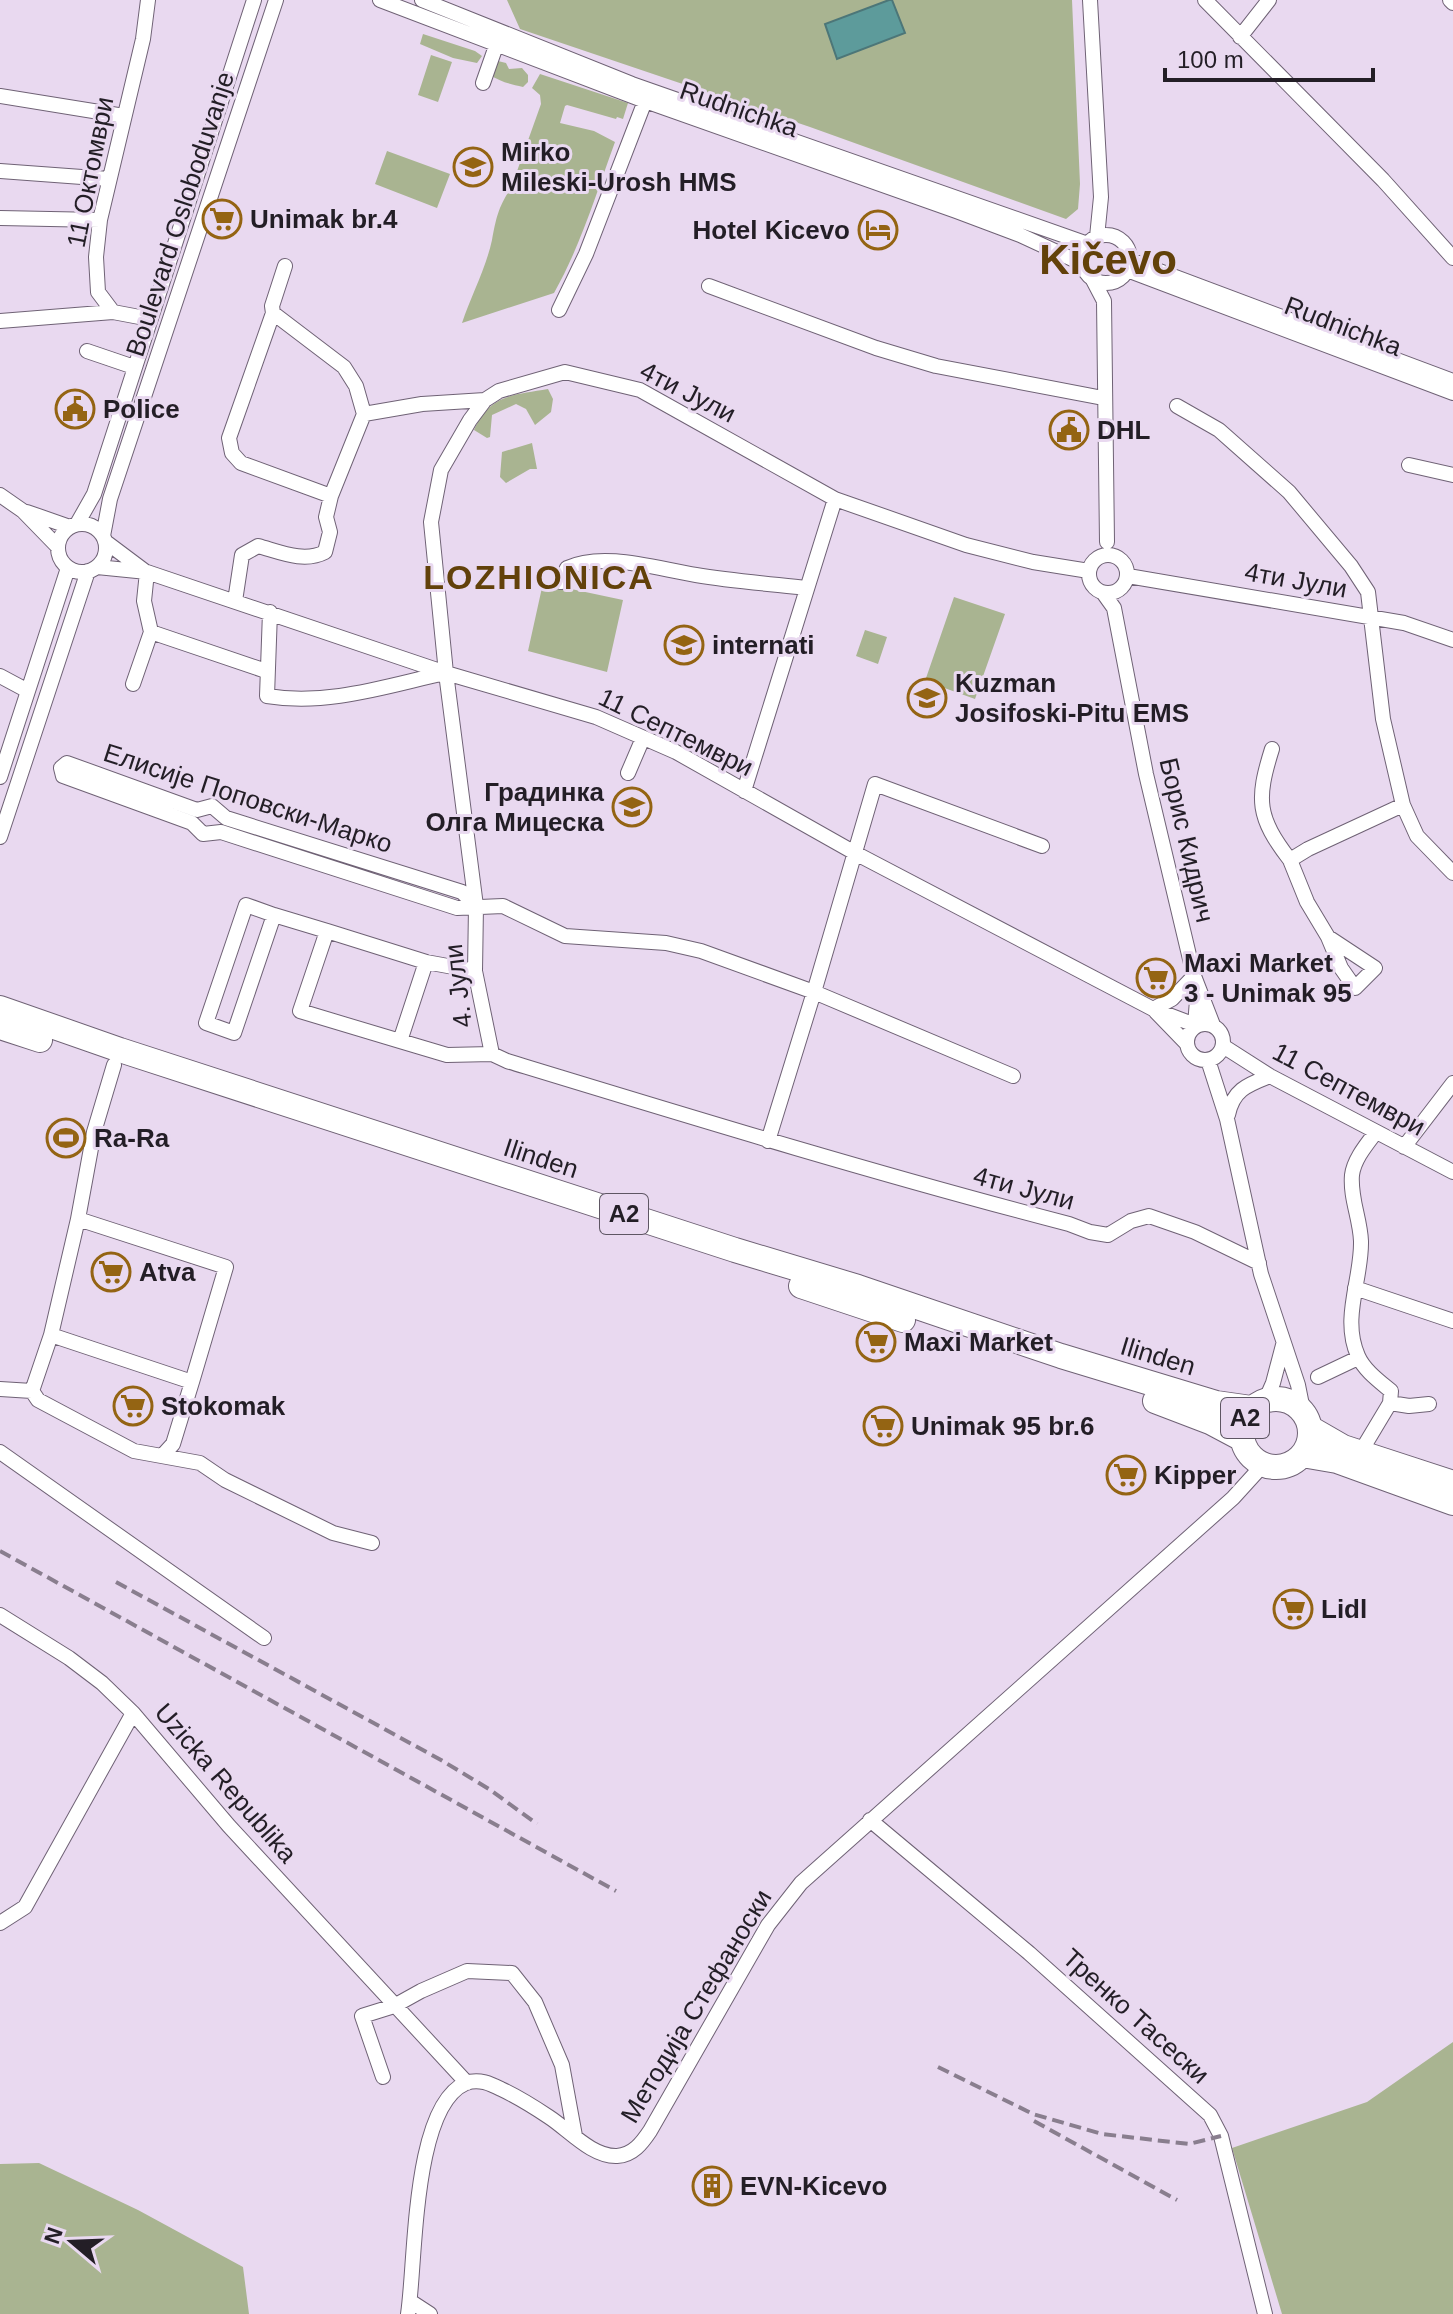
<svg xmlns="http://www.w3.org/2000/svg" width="1453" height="2314" font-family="Helvetica,sans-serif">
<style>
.green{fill:#a9b491}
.water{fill:#5d9b9b;stroke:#4c7678;stroke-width:2}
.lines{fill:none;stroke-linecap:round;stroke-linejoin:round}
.minor-casing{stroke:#6f6275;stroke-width:16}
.primary-casing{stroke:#6f6275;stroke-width:26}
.minor{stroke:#fff;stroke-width:14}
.primary{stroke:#fff;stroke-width:24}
.rail{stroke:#897e8e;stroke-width:4;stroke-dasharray:12 6;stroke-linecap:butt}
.labels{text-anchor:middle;stroke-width:6;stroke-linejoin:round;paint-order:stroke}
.shield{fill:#e9d9f0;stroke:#5e5663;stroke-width:2}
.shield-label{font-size:24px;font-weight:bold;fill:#231e26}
.street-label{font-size:26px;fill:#231e26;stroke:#e9d9f0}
.poi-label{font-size:26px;font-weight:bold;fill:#231e26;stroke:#e9d9f0;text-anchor:start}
.district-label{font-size:34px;font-weight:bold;letter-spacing:2px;fill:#62410a;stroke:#e9d9f0}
.town-label{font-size:42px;font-weight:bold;fill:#62410a;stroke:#e9d9f0}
</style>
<rect width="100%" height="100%" fill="#e9d9f0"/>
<path class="green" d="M507 0H1072L1080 184 1078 209 1066 219 810 127 520 29Z
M423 34 475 51 482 56 477 63 453 58 420 44Z
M431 55 452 62 438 102 418 95Z
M498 61 506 63 509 69 522 68 528 75V82L523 87C510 84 500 82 489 74Z
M540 74 628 103 623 119 617 117 616 119 567 105 565 106 560 123 594 131 615 142C596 194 581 245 554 293L462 323C471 296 486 268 492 240 496 219 498 207 511 188L541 104 540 95 532 88Z
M387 151 450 174 437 208 375 184Z
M548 389 553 399 551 412 535 425 526 409 516 404 492 415 490 437 487 438 474 430C490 394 514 395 548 389Z
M532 443 537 469H530L506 483 500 477 502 452Z
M543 583 623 600 607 672 528 651Z
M954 597 1005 614 975 699 925 681Z
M865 630 887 637 878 664 856 656Z
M1453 2042V2314H1282L1232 2148 1367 2102Z
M39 2163 138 2210 243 2267 249 2314H0V2164Z"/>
<path class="water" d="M889 0H892L905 33 837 59 825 24Z"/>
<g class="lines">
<g class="minor-casing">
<path id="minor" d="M148 0 143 39 100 220 96 257 98 292 113 312 150 319
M380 0 645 101 956 211 1020 235 1083 264
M422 0 632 84 1088 244
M1090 0 1101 197 1097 237
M1205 0 1383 180 1453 258
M1450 0 1453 3
M1240 37 1269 0
M483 83 496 46
M0 96 124 116
M0 171 109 179
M0 218 100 220
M1082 259a24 24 0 1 1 48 0a24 24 0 1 1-48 0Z
M1130 260 1453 381
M1127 270 1453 393
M1093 280 1104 301 1107 542
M709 286 876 348 936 366 1103 398
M559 310 586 254 645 101
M273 313 229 438 232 453 241 463 331 496
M0 321 113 312
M87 351 134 367
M1177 406 1219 430 1289 492 1351 566 1368 592 1383 719 1403 805 1417 836 1453 873
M364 414 422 404 485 400
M1409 465 1453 475
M0 495 23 511 58 547
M27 512 70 527
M58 548a24 24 0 1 1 48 0a24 24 0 1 1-48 0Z
M77 524 94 494 254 0
M103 536 110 499 276 0
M106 542 146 572
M1089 574a19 19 0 1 1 38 0a19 19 0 1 1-38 0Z
M97 567 147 572 446 673 596 717 676 752 855 853 1153 1009 1195 1025 1198 988
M1089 571 1033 562 966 545 835 499 640 390 565 372 499 391 485 400 470 420 441 470 431 522 446 673 476 906 475 971 492 1054 507 1061C694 1118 880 1175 1069 1224L1090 1232 1108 1235 1131 1221 1149 1216 1195 1232 1259 1263
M147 572 144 601 151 632
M1128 576 1404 623 1453 640
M561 582 567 568C604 551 657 569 696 575 732 581 770 584 807 588
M1104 594 1114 608 1146 774 1194 976 1213 1025
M235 601 242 555 258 546C280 552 304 563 325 552L330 532 326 517 331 496 364 414 356 386 344 367 273 313 272 306 285 266
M270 612 267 696C328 706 386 686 445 673
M0 676 28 691
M133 684 151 632 266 671
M1272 749C1256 800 1257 817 1290 860
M628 773 643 738
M0 777 68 568
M744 791 835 499
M0 837 88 571
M476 906 462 892 226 818 212 806 197 810 67 763 61 768 63 776 192 823 203 834 221 832 457 908 503 906 565 936 666 943 701 951 814 992 875 784 1042 846
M274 915 246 905 206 1023 234 1033 274 915 327 931
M1328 937 1375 968 1355 988 1341 968 1328 937 1307 902 1290 860 1308 849 1403 805
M475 971 426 962 400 1041 447 1055 492 1054
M1153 1009 1172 999 1194 976
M1156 1012 1186 1043
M1187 1042a18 18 0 1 1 36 0a18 18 0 1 1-36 0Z
M400 1041 300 1011 327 931 426 962
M1223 1046 1270 1076 1453 1172
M1208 1060 1227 1119 1261 1274 1298 1385 1303 1410
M1228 1115C1233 1090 1247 1085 1270 1076
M1376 1132C1367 1144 1354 1159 1352 1175 1350 1198 1360 1218 1361 1241 1362 1279 1341 1318 1358 1356 1364 1370 1379 1381 1391 1391L1390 1403
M768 1141 814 992 1013 1076
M1404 1147 1453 1083
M78 1219 51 1335 192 1382 226 1267 78 1219 94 1132 114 1065
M1355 1288 1453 1321
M1318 1377 1358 1358
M0 1389 32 1391 51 1335
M32 1391 38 1400 134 1451 200 1463 225 1480 333 1533 372 1543
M1266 1399 1273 1383 1283 1345
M1366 1443 1390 1403 1409 1406 1429 1404
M0 1452 264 1638
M163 1455 173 1444 192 1382
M0 1615 69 1658 102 1683 133 1713 229 1826 467 2083
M870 1820 1029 1953 1210 2115 1221 2136 1265 2314
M0 1923 25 1907 133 1713
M383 2077 362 2016 394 2006 421 1991 467 1971 512 1973 535 2002 562 2065 575 2136
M410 2301 430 2314
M408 2314C416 2262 412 2106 466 2083 479 2078 491 2084 501 2089 518 2097 534 2107 549 2117 569 2130 592 2157 617 2156 633 2155 642 2143 650 2131L768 1925 801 1883 1233 1498 1263 1465"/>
</g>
<g class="primary-casing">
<path id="primary" d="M0 1008 120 1050 735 1250 858 1287 1061 1356 1216 1403 1251 1408
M0 1027 40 1040
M801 1286 903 1320
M1242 1433a34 34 0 1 1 68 0a34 34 0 1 1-68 0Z
M1155 1401 1210 1422 1242 1439
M1310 1428 1343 1447 1453 1483
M1302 1455 1337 1461 1453 1503"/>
</g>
<use href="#minor" class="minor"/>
<use href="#primary" class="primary"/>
<path class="rail" d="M0 1551 616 1891
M116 1582 441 1760 489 1789 537 1824
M938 2067 1033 2114 1102 2134 1189 2144 1221 2136
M1034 2121 1177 2200"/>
</g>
<defs>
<g id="university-ring" transform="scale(2)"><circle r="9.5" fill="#e9d9f0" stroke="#946413" stroke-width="1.5"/><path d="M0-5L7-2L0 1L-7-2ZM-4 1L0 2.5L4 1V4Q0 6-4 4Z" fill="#946413"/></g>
<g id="supermarket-ring" transform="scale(2)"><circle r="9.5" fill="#e9d9f0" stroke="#946413" stroke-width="1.5"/><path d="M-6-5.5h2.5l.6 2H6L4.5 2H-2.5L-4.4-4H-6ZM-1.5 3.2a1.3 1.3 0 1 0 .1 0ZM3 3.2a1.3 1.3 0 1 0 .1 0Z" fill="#946413"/></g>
<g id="hotel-ring" transform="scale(2)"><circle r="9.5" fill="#e9d9f0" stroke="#946413" stroke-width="1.5"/><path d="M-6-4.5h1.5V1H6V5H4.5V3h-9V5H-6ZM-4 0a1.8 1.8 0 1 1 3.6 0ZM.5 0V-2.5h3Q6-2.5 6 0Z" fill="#946413"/></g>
<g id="civic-ring" transform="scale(2)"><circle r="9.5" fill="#e9d9f0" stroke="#946413" stroke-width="1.5"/><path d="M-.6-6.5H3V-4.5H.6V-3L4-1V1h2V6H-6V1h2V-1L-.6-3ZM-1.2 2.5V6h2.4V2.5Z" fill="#946413"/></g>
<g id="school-ring" transform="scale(2)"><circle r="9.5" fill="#e9d9f0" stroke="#946413" stroke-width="1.5"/><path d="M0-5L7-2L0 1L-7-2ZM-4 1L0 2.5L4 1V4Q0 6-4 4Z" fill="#946413"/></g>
<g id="stadium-ring" transform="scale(2)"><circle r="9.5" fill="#e9d9f0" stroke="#946413" stroke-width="1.5"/><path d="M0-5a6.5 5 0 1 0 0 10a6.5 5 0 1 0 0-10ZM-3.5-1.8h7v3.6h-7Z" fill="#946413"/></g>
<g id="building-ring" transform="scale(2)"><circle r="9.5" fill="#e9d9f0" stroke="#946413" stroke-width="1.5"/><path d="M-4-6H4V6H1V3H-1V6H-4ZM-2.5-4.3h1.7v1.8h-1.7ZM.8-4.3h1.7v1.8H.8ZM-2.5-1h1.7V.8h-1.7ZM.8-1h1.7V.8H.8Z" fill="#946413"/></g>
</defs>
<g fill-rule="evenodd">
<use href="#university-ring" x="473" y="167"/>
<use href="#supermarket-ring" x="222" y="219"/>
<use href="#hotel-ring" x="878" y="230"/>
<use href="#civic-ring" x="75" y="409"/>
<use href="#civic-ring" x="1069" y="430"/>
<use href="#school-ring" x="684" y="645"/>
<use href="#school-ring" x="927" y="698"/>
<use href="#school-ring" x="632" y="807"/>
<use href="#supermarket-ring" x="1156" y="978"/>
<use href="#stadium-ring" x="66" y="1138"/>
<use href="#supermarket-ring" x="111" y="1272"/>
<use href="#supermarket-ring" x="876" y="1342"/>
<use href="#supermarket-ring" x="133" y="1406"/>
<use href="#supermarket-ring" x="883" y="1426"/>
<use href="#supermarket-ring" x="1126" y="1475"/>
<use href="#supermarket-ring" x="1293" y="1609"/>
<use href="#building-ring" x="712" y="2186"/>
</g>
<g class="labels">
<g class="shield">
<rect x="600" y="1194" width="48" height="40" rx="6"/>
<rect x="1221" y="1398" width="48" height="40" rx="6"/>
</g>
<g class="shield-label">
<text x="624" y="1222">A2</text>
<text x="1245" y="1426">A2</text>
</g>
<g class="street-label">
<text transform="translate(739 109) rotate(19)" y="9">Rudnichka</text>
<text transform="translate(90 172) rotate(-79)" y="9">11 Октомври</text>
<text transform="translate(180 214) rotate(-72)" y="9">Boulevard Osloboduvanje</text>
<text transform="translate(1343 326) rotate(21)" y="9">Rudnichka</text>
<text transform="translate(688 392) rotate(27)" y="9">4ти Јули</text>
<text transform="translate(1296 580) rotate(10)" y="9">4ти Јули</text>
<text transform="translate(676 732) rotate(26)" y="9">11 Септември</text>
<text transform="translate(248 798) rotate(18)" y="9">Елисије Поповски-Марко</text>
<text transform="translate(1187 840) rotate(77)" y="9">Борис Кидрич</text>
<text transform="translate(458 986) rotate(-97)" y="9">4. Јули</text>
<text transform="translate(1349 1089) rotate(28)" y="9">11 Септември</text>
<text transform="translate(541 1158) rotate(18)" y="9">Ilinden</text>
<text transform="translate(1024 1188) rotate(15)" y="9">4ти Јули</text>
<text transform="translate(1158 1356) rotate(17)" y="9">Ilinden</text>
<text transform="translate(226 1783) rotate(49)" y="9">Uzicka Republika</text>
<text transform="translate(696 2006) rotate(-59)" y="9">Методија Стефаноски</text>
<text transform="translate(1136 2016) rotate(42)" y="9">Тренко Тасески</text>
</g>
<g class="poi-label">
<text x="501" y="161">Mirko<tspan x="501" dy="30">Mileski-Urosh HMS</tspan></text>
<text x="250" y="228">Unimak br.4</text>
<text x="850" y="239" text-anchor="end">Hotel Kicevo</text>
<text x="103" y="418">Police</text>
<text x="1097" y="439">DHL</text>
<text x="712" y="654">internati</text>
<text x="955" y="692">Kuzman<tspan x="955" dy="30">Josifoski-Pitu EMS</tspan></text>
<text x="604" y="801" text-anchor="end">Градинка<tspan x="604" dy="30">Олга Мицеска</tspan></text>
<text x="1184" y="972">Maxi Market<tspan x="1184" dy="30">3 - Unimak 95</tspan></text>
<text x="94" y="1147">Ra-Ra</text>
<text x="139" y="1281">Atva</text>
<text x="904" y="1351">Maxi Market</text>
<text x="161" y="1415">Stokomak</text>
<text x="911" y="1435">Unimak 95 br.6</text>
<text x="1154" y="1484">Kipper</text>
<text x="1321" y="1618">Lidl</text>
<text x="740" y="2195">EVN-Kicevo</text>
</g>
<g class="district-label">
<text x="539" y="589">LOZHIONICA</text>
</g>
<g class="town-label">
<text x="1108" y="274">Kičevo</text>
</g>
</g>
<g transform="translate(72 2242) rotate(289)" stroke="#e9d9f0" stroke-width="6" paint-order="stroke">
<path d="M0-6L14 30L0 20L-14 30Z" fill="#231e26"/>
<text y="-12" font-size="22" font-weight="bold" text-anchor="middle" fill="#231e26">N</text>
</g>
<path d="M1165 68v12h208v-12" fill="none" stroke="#231e26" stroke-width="4"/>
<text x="1177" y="68" font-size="24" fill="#231e26" stroke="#e9d9f0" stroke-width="6" paint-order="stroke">100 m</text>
</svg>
